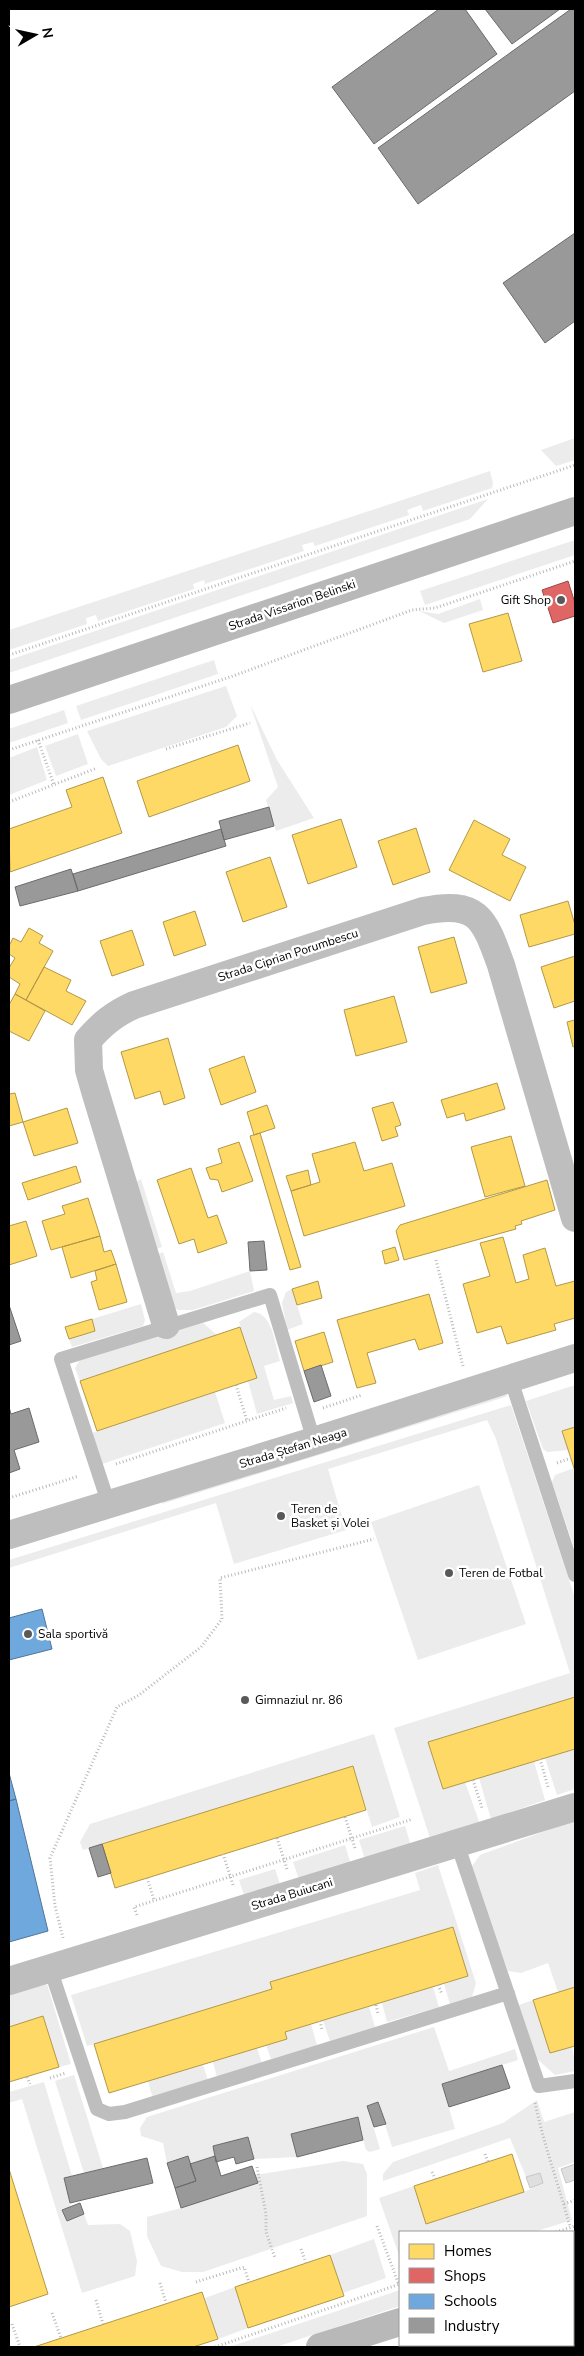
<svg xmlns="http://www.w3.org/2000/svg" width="584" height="2356" font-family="'Nunito Sans',sans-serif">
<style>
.green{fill:#ececec}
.homes{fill:#ffd966;stroke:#b29847}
.shops{fill:#e06666;stroke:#9d4747}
.schools{fill:#6fa8dc;stroke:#4e769a}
.industry{fill:#999;stroke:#6b6b6b}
.building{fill:#dfdfdf;stroke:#c7c7c7}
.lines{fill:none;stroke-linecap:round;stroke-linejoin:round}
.path{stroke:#b9b9b9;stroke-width:3;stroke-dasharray:1 2.5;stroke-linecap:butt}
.lane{stroke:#bebebe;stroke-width:14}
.street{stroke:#bebebe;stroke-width:28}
.secondary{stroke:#b8b8b8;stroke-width:28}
.poi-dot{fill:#595959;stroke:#fff;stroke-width:2}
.labels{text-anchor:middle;stroke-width:5;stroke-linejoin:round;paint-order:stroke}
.poi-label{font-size:12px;fill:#000;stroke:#fff;text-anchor:start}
.street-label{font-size:12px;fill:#000;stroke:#fff}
</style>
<rect width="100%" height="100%" fill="#fff"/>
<path class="green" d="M575 438V460L556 466 541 450Z
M490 471 493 483 492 488 423 511 421 505 407 510 409 515 315 546 313 542 302 545 304 551 205 584 204 580 193 584 194 589 98 621 96 615 86 618 87 624 9 650V630Z
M488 499 470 519 9 673V660Z
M575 540V555L425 605 420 591Z
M480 599 483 610 444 623 419 611 438 614Z
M214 660 218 674 81 720 76 706Z
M226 686 237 716 226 727 108 766 101 759 87 731Z
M250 704 277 760 314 818 276 831 266 800 278 787Z
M64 710 68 723 9 743V729Z
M78 734 88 764 56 776 45 746Z
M37 747 47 780 9 795V758Z
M141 1179 162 1247 154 1250 136 1182Z
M163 1252 176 1293 190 1291 250 1271 254 1291 193 1310H178L171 1305 156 1255Z
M292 1289 303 1324 287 1330 282 1303 286 1292Z
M141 1304 145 1320 143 1326 72 1347 69 1339 95 1331 92 1319Z
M254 1312C273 1314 275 1345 280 1361L264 1366 274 1400 291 1396 293 1403 257 1414 248 1381 257 1378 239 1322Z
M203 1323 217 1335 80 1381 75 1368 81 1358Z
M575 1385V1427L563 1431 568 1450 547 1452 543 1449 526 1401Z
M215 1392 225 1423 102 1464 92 1433Z
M504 1392 507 1396 505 1397 162 1504 163 1500Z
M511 1405 575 1598V1697L429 1742 443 1789 465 1782 480 1824 431 1841 394 1728 570 1673 496 1439 487 1420 328 1469 346 1530 234 1564 216 1503 9 1568V1560Z
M574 1468 575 1471V1550L552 1482 555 1475Z
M479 1485 526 1624 418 1660 371 1522Z
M374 1734 400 1817 372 1827 353 1766 83 1850 80 1842 90 1824Z
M575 1749V1789L557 1795 545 1758Z
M534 1761 545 1800 491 1819 479 1778Z
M575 1820V1987L558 1992 548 1963 521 1973 508 1971 470 1869 480 1855Z
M405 1826 412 1849 366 1863 359 1840Z
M345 1845 351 1865 300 1882 293 1862Z
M438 1865 476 1983 472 1997 450 2004 444 1984 468 1976 452 1927 270 1982 272 1989 87 2046 71 1995 420 1890 415 1873Z
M275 1869 281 1887 245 1898 239 1880Z
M47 1984 71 2064 59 2067 43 2016 9 2027V1995Z
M433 1987 439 2007 387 2022 382 2003Z
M533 2000 550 2053 572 2047 575 2060V2071L555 2075 536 2058 519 2005Z
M369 2007 375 2027 330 2041 323 2021Z
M311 2024 317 2045 271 2059 266 2045 287 2039 285 2032Z
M434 2027 449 2071 515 2049 518 2060 442 2084 455 2129 392 2147 378 2102 367 2106 380 2149 370 2152 366 2150 357 2117 291 2134 297 2157 254 2159 248 2137 213 2146 215 2156 190 2164 188 2156 167 2163 163 2143 141 2136 140 2128 147 2117Z
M257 2048 262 2063 217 2077 213 2062Z
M203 2065 208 2080 152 2096 148 2081Z
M74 2075 103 2168 84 2173 55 2081Z
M44 2082 72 2176 64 2178 71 2207 62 2209 67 2221 84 2214 88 2225 120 2224 130 2231 137 2261 135 2276 82 2293 22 2099 9 2103V2092Z
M537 2100 544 2122 575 2112V2162L558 2168 572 2220 534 2232H400V2258L379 2198 414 2186 426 2224 524 2192 543 2183 540 2173 526 2177 510 2138 383 2181V2174L393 2162 503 2123Z
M343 2161 363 2164 367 2174V2216L203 2272H182L161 2266 147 2236V2217L181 2208 255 2175Z
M374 2239 386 2278 343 2293 330 2255Z
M235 2287 248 2328 218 2339 205 2298Z
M400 2290V2306L276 2347H229Z
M575 2297V2347H421L428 2345H573V2298Z"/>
<path class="homes" d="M508 613 522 661 483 672 469 624Z
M238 745 250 781 149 817 137 781Z
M103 777 122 833 10 872 9 829 72 807 66 790Z
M341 819 357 867 308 884 292 835Z
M474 820 510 839 502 855 526 867 510 901 449 870Z
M416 828 430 872 393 885 378 841Z
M270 857 287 907 243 922 226 872Z
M568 901 575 925V934L529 947 520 915Z
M195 911 206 945 174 956 163 922Z
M29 928 43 936 39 943 53 951 26 1000 15 994 20 984 9 977V968L15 958 9 954V946L13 938 21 942Z
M132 930 144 965 112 976 100 941Z
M454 937 467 983 431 993 418 947Z
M575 956V1001L554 1008 541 967Z
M44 967 71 980 66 991 86 1001 72 1025 26 1000Z
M15 994 45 1011 29 1041 9 1031V1005Z
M394 996 407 1042 356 1056 344 1010Z
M575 1020V1046L573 1047 567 1022Z
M168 1038 185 1098 164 1105 160 1091 135 1099 121 1052Z
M244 1056 256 1092 221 1105 209 1069Z
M497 1083 505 1109 466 1121 464 1113 447 1118 441 1100Z
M15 1093 23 1122 9 1126V1094Z
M393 1102 401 1125 395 1127 398 1136 382 1141 372 1108Z
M267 1105 275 1128 254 1135 247 1112Z
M67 1108 78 1143 34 1156 23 1122Z
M260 1133 301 1267 290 1270 250 1136Z
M511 1136 525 1186 485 1197 471 1147Z
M239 1142 253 1181 222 1192 218 1180 210 1179 206 1168 222 1163 218 1149Z
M355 1142 364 1171 392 1163 405 1206 304 1236 291 1191 320 1182 312 1154Z
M76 1166 81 1182 28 1200 22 1183Z
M191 1168 208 1218 217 1215 227 1243 198 1253 194 1239 179 1244 157 1180Z
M308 1170 311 1185 291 1191 286 1176Z
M547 1180 555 1210 521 1221 522 1224 515 1226 516 1229 404 1260 396 1231 400 1225Z
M88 1198 100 1236 51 1250 42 1221 65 1214 62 1206Z
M26 1221 37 1256 9 1265V1226Z
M100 1236 104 1252 111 1250 116 1264 71 1278 62 1247Z
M503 1237 516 1283 529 1279 523 1255 545 1248 556 1286 575 1281V1318L554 1324 556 1330 507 1344 501 1326 477 1333 463 1284 490 1276 480 1243Z
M395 1247 399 1260 385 1264 382 1251Z
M116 1264 127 1302 99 1310 91 1282 97 1280 95 1271Z
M318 1281 322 1298 297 1305 292 1289Z
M429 1294 443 1343 419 1350 415 1339 367 1353 376 1383 357 1388 337 1320Z
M92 1319 95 1331 69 1339 65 1327Z
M240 1327 257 1378 97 1431 80 1381Z
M324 1332 333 1362 304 1371 295 1341Z
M575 1427V1471L562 1431Z
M575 1697V1749L443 1789 428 1742Z
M353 1766 366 1810 115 1888 102 1844Z
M453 1927 468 1976 285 2032 287 2039 109 2093 94 2044 272 1989 270 1982Z
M575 1987V2046L550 2053 533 2000Z
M43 2016 59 2067 9 2082V2027Z
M512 2154 524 2192 426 2224 414 2186Z
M9 2169 48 2294 9 2307Z
M330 2255 344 2296 248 2328 235 2287Z
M202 2292 218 2339 193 2347H34Z"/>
<path class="shops" d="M568 581 575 603V616L553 623 542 590Z"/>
<path class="schools" d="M42 1609 52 1649 9 1660V1618Z
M9 1773 16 1799 9 1801Z
M16 1799 48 1931 9 1942V1801Z"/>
<path class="industry" d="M439 9H465L497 54 374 144 332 87Z
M485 9H560L512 44Z
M571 9H575V91L418 204 378 148Z
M575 233V321L545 343 503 283Z
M269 807 274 826 224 840 219 821Z
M221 829 226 846 78 891 73 874Z
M71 869 78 891 20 906 15 887Z
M264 1241 267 1270 250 1271 248 1242Z
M9 1305 21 1341 9 1345Z
M321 1365 331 1396 314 1402 304 1371Z
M9 1407 11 1414 29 1408 39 1442 14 1450 20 1469 9 1473Z
M102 1844 111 1873 98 1877 89 1848Z
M502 2065 510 2088 449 2107 442 2084Z
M378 2102 386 2124 374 2127 367 2106Z
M358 2117 363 2140 297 2157 291 2134Z
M248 2137 254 2159 236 2164 234 2157 216 2162 213 2146Z
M188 2156 196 2181 175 2188 167 2163Z
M215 2156 221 2176 252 2166 258 2183 181 2208 175 2188 196 2181 190 2164Z
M147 2158 153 2183 70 2203 64 2178Z
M80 2203 84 2214 67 2221 62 2210Z"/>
<path class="building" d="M575 2164V2180L566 2183 561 2169Z
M540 2173 543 2183 530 2188 526 2177Z"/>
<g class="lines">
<path class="path" d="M9 655 575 465
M38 740 54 785
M166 749 250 723
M9 750 233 676 412 610 435 608 575 561
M9 802 97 768
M436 1260 463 1366
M236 1385 247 1421
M323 1408 362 1395
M557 1463 571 1458
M116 1464 286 1408
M9 1498 79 1476
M540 1759 548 1787
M473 1780 482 1808
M345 1817 355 1848
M277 1838 287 1869
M223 1854 233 1885
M147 1878 154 1900
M137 1915 134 1907 413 1819
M63 1938 55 1906 50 1858 117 1707 139 1695 201 1647 222 1619 220 1578 374 1539
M438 1985 442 1994
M376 2005 378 2014
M320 2021 322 2030
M27 2077 30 2084
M50 2078 66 2073
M535 2103C544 2145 559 2186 570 2227
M485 2154 488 2162
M257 2167 266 2214V2232L275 2258
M432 2172 436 2180
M564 2204 575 2200
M377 2226 399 2285
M556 2232 575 2226
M301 2249 306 2263
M196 2282 244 2267 249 2282
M160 2283 166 2303
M96 2300 103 2324
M52 2313 61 2338
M12 2324 20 2347
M215 2347 400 2284"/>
<path class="lane" d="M511 1380 575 1575
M109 1505 61 1359 270 1295 314 1441
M457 1843 539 2086 575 2081
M50 1968 97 2109 109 2114 125 2112 508 1993"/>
<path class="street" d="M166 1325 95 1091 89 1070 88 1040C102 1024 114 1014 134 1005L423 911C478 900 484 918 501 965L575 1218
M9 1535 314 1441 575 1358
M9 1981 575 1807"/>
<path class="secondary" d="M9 700 575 511
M573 2267 575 2266
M320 2347 400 2322"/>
</g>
<g class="poi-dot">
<circle cx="561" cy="600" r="5"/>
<circle cx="281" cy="1516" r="5"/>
<circle cx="449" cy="1573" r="5"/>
<circle cx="28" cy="1634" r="5"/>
<circle cx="245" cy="1700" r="5"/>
</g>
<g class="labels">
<g class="poi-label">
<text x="551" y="604" text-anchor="end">Gift Shop</text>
<text x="291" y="1513">Teren de<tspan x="291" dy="14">Basket și Volei</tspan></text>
<text x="459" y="1577">Teren de Fotbal</text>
<text x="38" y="1638">Sala sportivă</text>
<text x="255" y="1704">Gimnaziul nr. 86</text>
</g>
<g class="street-label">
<text transform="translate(292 605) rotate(-19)" y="4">Strada Vissarion Belinski</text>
<text transform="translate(288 955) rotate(-18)" y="4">Strada Ciprian Porumbescu</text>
<text transform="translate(293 1448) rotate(-17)" y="4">Strada Ștefan Neaga</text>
<text transform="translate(292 1894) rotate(-17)" y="4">Strada Buiucani</text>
</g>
</g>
<rect width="584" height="2356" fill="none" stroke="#000000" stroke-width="20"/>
<rect x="399" y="2231" width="175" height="115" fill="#ffffff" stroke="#999999"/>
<rect x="409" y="2244" width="25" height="15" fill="#ffd966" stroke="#999999"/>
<text x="444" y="2256" font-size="15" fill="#000000">Homes</text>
<rect x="409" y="2268" width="25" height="15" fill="#e06666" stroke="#999999"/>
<text x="444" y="2281" font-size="15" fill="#000000">Shops</text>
<rect x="409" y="2294" width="25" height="15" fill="#6fa8dc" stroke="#999999"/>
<text x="444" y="2306" font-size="15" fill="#000000">Schools</text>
<rect x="409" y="2318" width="25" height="15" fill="#999999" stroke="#999999"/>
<text x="444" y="2331" font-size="15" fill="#000000">Industry</text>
<g transform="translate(35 35) rotate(81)" stroke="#ffffff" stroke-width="4" paint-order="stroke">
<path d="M0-4L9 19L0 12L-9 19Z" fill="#000000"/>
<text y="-8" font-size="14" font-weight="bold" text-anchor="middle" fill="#000000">N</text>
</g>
</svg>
